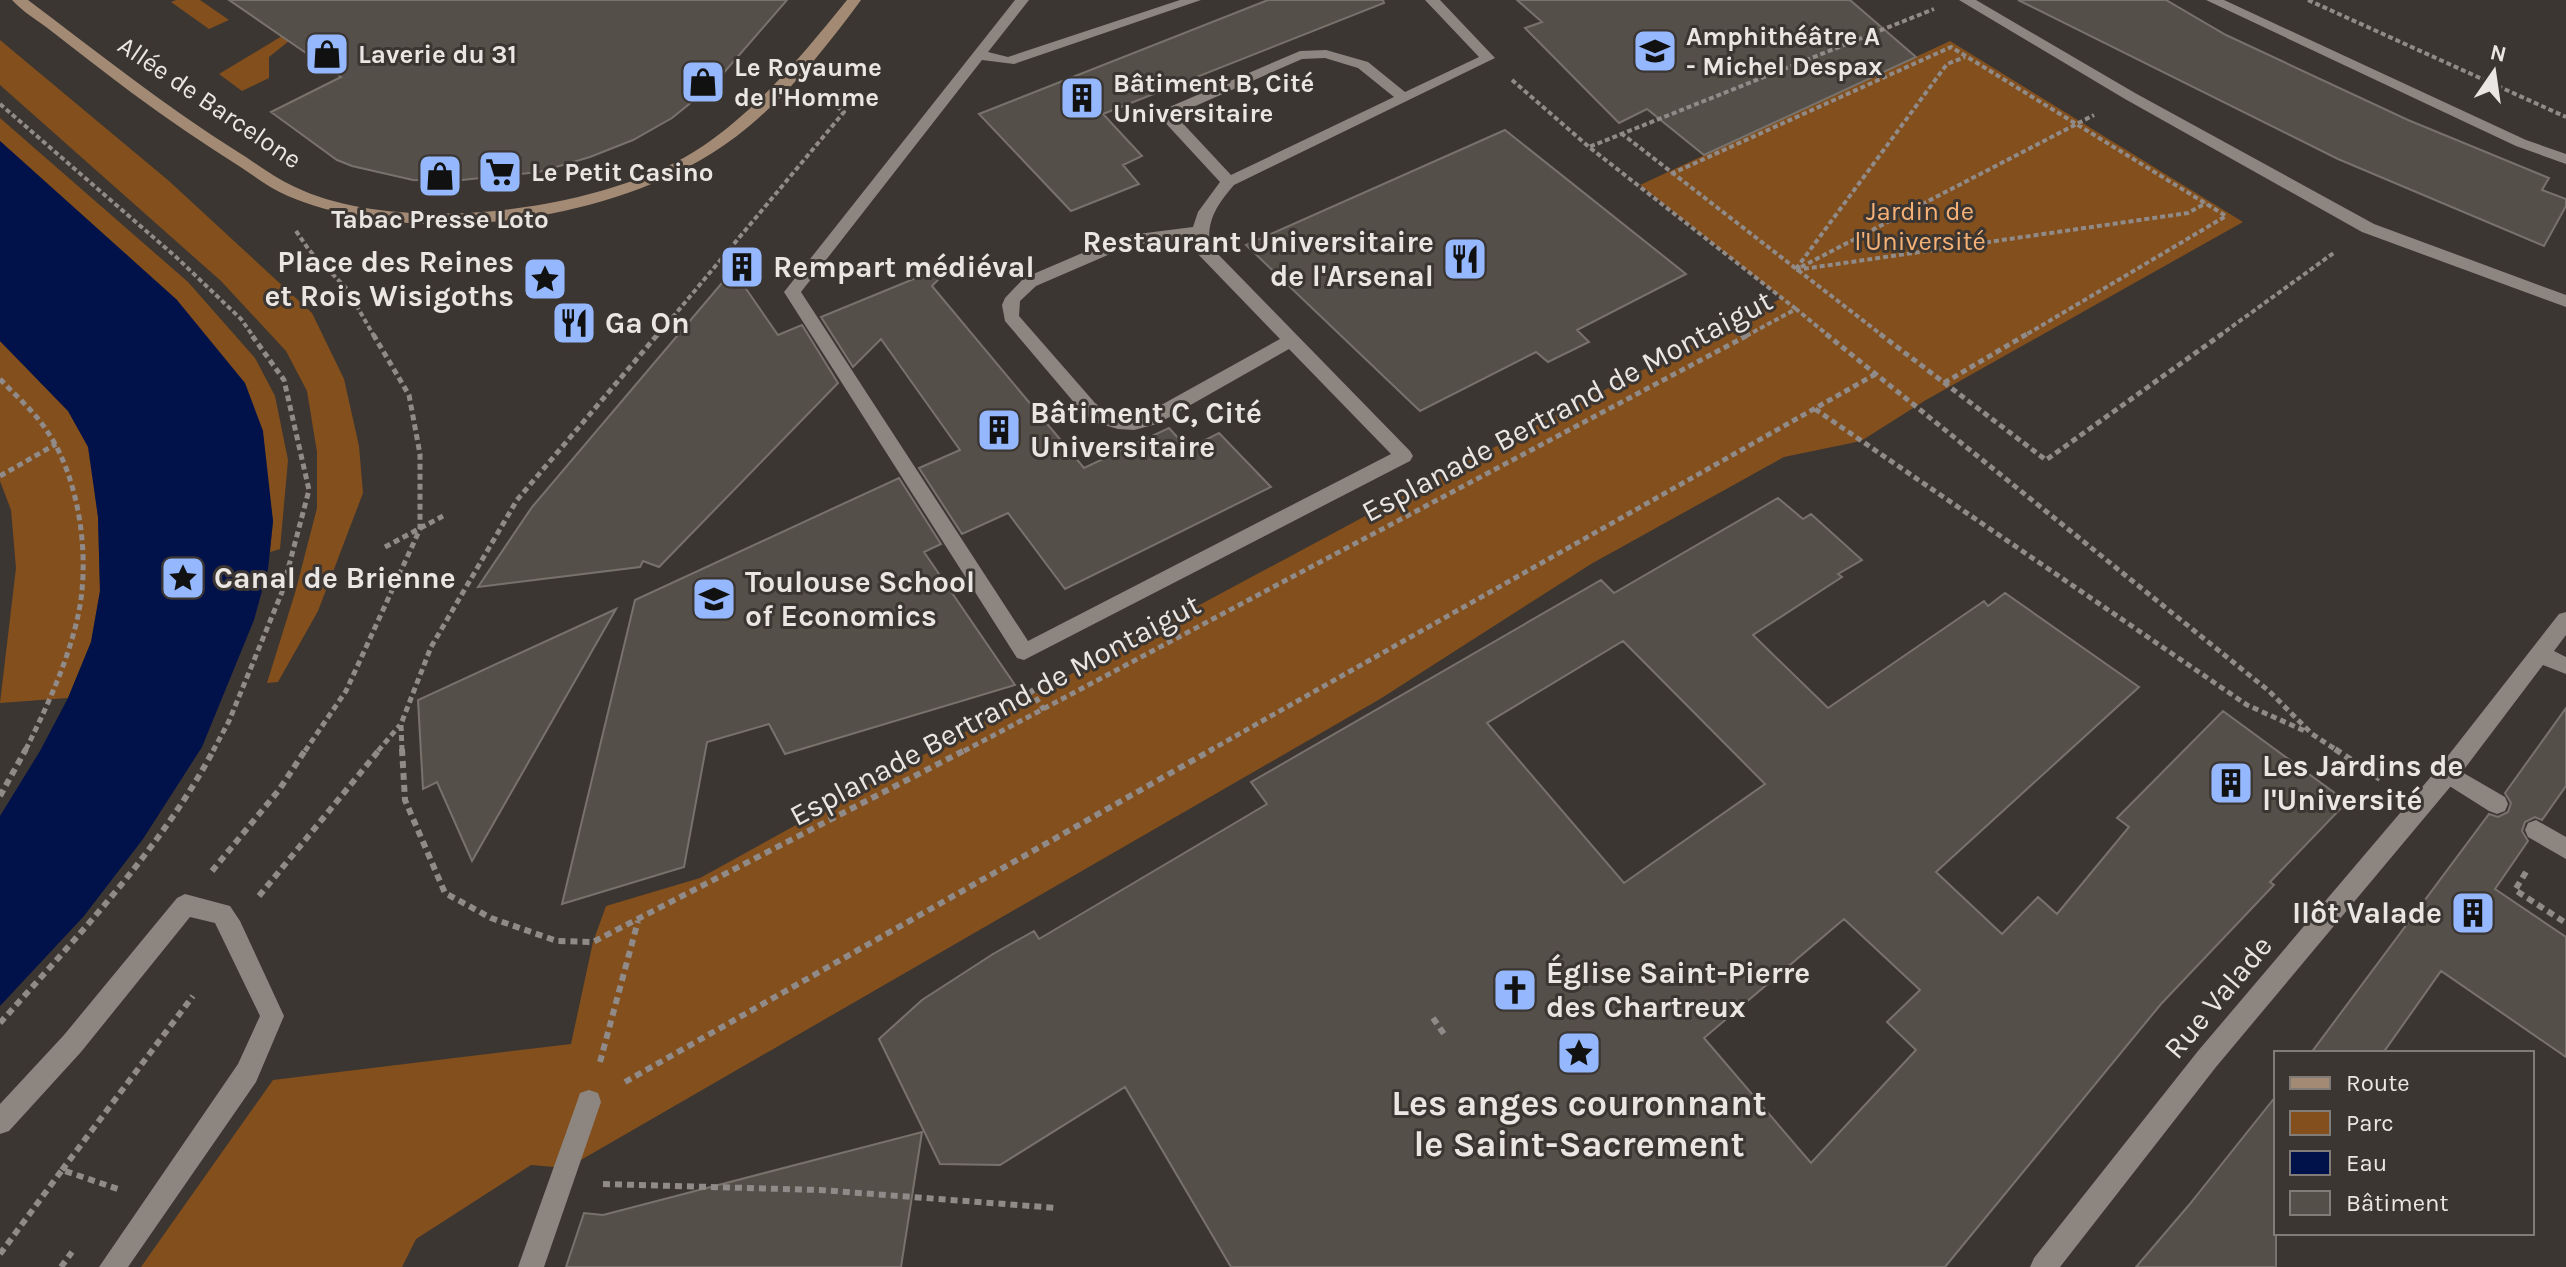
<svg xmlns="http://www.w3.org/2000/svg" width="2566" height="1267" font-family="Karla,sans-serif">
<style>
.green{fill:#834f1c}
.water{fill:#01124b}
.building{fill:#554f4a;stroke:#78726c;stroke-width:2;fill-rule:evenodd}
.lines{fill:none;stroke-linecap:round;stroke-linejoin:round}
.path-far2{stroke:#908b88;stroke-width:4;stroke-dasharray:5 3;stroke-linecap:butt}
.path-far1{stroke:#908b88;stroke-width:5;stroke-dasharray:6 4;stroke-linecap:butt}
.path{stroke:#908b88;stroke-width:6;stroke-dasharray:7 5;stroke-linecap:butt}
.lane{fill:#8d8680;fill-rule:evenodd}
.street{fill:#8d8680;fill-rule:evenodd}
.secondary{fill:#a38a75;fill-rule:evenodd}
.labels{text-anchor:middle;stroke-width:6;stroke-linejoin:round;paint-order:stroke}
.far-poi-label{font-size:26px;font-weight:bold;fill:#eae6e3;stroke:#3c3632;text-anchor:start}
.far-street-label{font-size:26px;fill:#eae6e3;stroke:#3c3632}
.far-park-label{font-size:26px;fill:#f5b176;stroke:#3c3632}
.poi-label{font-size:30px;font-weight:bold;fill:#eae6e3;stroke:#3c3632;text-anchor:start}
.street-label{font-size:30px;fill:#eae6e3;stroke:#3c3632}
.near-poi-label{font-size:36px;font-weight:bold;fill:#eae6e3;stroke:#3c3632}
</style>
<rect width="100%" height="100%" fill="#3c3632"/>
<path class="green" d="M176 0H200L229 20 209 29 171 2Z
M282 36 289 41 269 57V78L242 91 219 74Z
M0 40 169 181 312 313 344 379 359 446 363 493 318 611 278 682 267 683 295 593 317 508V452L307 391 286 351 221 281 0 85Z
M1950 41 2243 222 1926 400 1861 441 1784 457 1591 564 1380 699 567 1168 531 1165 416 1239 402 1267H141L273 1080 571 1044 593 942 606 906 700 878 1032 695 1464 463 1782 298 1640 185Z
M0 118 188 282 255 358 275 396 288 460 280 549 270 552 273 521 267 481 177 300 0 141Z
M0 341 68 411 89 447 98 517 100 591 91 642 68 698 0 703 16 568 11 510 0 481Z"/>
<path class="water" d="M0 141 177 300 245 383 263 431 273 521 268 569 254 620 202 747 143 839 84 916 0 1006V816L40 751 68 698 91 642 100 591 98 517 88 447 68 411 0 341Z"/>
<path class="building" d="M229 0H787L714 84 672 118 633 140 590 157 539 172 452 181 413 180 352 166 337 160 271 112 341 77Z
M1268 0H1383L1384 3 1103 114 1142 156 1123 165 1139 184 1071 211 979 114Z
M1517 0H1850L1916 57 1704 155 1647 109 1619 123 1525 28 1542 22Z
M2018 0H2166L2226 35 2408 120 2549 178 2542 190 2566 199V206L2544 246 2338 159Z
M1505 130 1686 274 1577 330 1589 342 1548 362 1536 352 1420 411 1246 245Z
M955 262 932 286 1084 468 1169 428 1188 449 1219 433 1271 487 1065 589 1008 513 962 534 919 468 960 450 881 339 853 367 821 317Z
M733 270 778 335 802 325 838 383 659 567 643 561 640 567 478 587 532 507Z
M899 478 941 544 924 552 1015 685 785 754 769 724 707 742 684 867 562 904 635 600Z
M1778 498 1803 519 1811 514 1862 560 1838 574 1842 577 1753 635 1828 708 1984 601 1988 606 2005 593 2139 687 1936 872 2002 934 2038 897 2057 914 2129 827 2117 818 2223 711 2347 802 2270 882 2274 885 2161 1004 1945 1267H1231L1125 1087 1000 1165 940 1164 879 1039 922 1000 993 954 1034 931 1039 939 1267 804 1251 782 1601 580 1614 593ZM1623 641 1765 784 1624 883 1487 723ZM1844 919 1920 990 1887 1022 1916 1050 1811 1163 1704 1038Z
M616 609 472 861 437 782 423 789 418 700Z
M2566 708V786L2542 820 2535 817 2525 822 2522 831 2528 841 2495 889 2566 937V1057L2441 971 2383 1053H2311L2489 814 2498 817 2508 812 2511 803 2505 793Z
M2276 1096V1267H2136L2189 1205Z
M922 1132 901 1267H566L584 1213 603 1215Z"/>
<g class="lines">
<path class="path-far2" d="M2308 0 2566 117
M1512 80 1589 147
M0 104 175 256 241 319 253 336
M1621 133 1883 336
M1671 174 1951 47 2226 216 2024 336
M296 231 309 250 347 289 374 336
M1801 267 2094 115
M1796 269 1947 64 1965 57
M1796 270 2188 213 2206 203
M1796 309 1589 147 1934 9
M657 336 844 112 827 99V94
M1746 336 1796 309 1829 336
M2219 336 2335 252"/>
<path class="path-far1" d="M1826 334 2269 691 2312 734 2338 751
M1880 334 2046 460 2222 334
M0 379C17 397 36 413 49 434 81 483 91 564 77 620 67 664 45 711 25 751
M1944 383 2027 334
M1815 409 2247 705 2307 732
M0 476 56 444
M385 547 443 516
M1030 689 1044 710
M213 751 229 721 282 592 309 490 284 380 251 334
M305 751 346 691 420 529V454L409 395 373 334
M378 751 400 725
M402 751 401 724 431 647 517 500 658 334
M964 751 1750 334
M1209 751 1874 375"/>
<path class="path" d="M402 749 405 800 445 893 491 918 557 941 593 942 967 749
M2335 749 2380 779
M0 796 26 749
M212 871 279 790 306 749
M2526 872 2515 890 2566 923
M259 896 380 749
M1433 1018 1444 1034
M0 1023C74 940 162 848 214 749
M600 1062 638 921
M625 1082 1213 749
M62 1170 193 996
M603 1184 820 1190 1057 1208
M0 1254 62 1170 118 1189
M61 1267 72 1252"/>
<path class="lane" d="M1015 0H1029L988 52 1008 57 1180 0H1201L1014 64 982 60 801 292 1028 641 1391 454 1289 349 1157 424 1134 430 1118 429 1097 423 1083 413 1005 321 1002 305 1005 298 1024 278 1122 236 1193 227 1198 212 1220 182 1160 117V111L1300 51 1326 50 1368 62 1405 92 1479 57 1425 0H1440L1495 58 1234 185C1218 204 1206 220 1210 246L1410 451 1413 456 1410 461 1024 660 1017 658 784 292ZM1325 58 1358 68 1394 97 1231 175 1175 115 1302 59ZM1192 238 1196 252 1280 339 1145 414C1125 419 1112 416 1095 403L1019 316 1020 301 1036 286 1131 245Z
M1959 0H1976L2135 93 2374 224 2566 295V307L2362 232 2125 99Z
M2206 0H2224L2526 140 2566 154V164L2516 146Z
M2448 764 2505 797 2508 804 2505 811 2497 814 2489 811 2440 780 2437 773 2440 766Z
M2536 820 2566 837V859L2528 837 2525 830 2528 823Z
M589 1090 598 1093 601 1102 544 1267H518L577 1102 580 1093Z"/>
<path class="street" d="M2566 612V635L2554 651 2566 657V674L2543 665 2456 780 2216 1067 2060 1267H2030L2034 1258 2198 1051 2440 766 2559 614Z
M185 894 230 906 240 921 284 1016 256 1082 128 1267H99L238 1064 260 1016 215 923 190 917 81 1052 9 1131 0 1134V1104L64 1035 177 898Z"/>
<path class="secondary" d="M12 0H28C97 52 165 106 238 152 257 164 275 178 295 187 401 238 608 211 703 146 760 107 804 53 847 0H861C820 56 769 119 709 155 597 224 411 248 288 196 271 189 257 178 242 168 204 144 167 119 132 93 104 72 77 51 50 30 37 20 23 12 12 0Z"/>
</g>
<defs>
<g id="university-square" transform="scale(2.3)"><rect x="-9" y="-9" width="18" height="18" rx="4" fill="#94b7fd" stroke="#3c3632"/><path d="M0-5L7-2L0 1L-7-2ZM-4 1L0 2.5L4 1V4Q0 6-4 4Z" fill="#111"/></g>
<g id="shop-square" transform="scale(2.3)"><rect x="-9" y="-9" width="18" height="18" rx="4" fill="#94b7fd" stroke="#3c3632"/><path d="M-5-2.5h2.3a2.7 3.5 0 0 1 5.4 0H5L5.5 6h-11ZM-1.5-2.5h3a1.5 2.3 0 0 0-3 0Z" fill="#111"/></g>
<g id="building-square" transform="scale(2.3)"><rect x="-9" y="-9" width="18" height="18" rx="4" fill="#94b7fd" stroke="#3c3632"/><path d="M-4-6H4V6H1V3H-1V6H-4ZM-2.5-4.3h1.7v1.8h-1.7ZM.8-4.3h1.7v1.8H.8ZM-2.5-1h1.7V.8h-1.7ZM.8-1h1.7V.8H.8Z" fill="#111"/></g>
<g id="supermarket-square" transform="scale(2.3)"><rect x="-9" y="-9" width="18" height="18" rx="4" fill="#94b7fd" stroke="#3c3632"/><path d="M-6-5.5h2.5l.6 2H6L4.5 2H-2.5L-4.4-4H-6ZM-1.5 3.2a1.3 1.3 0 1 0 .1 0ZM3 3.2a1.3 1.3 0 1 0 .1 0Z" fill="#111"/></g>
<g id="restaurant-square" transform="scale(2.3)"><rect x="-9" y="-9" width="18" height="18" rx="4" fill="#94b7fd" stroke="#3c3632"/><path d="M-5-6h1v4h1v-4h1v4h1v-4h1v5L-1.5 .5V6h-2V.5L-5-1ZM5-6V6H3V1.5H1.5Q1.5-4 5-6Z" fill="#111"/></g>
<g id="sight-square" transform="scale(2.3)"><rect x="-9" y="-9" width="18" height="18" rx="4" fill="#94b7fd" stroke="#3c3632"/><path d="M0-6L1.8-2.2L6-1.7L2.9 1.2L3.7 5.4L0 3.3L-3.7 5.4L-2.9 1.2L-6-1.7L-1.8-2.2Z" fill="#111"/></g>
<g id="church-square" transform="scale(2.3)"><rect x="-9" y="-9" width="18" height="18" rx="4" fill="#94b7fd" stroke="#3c3632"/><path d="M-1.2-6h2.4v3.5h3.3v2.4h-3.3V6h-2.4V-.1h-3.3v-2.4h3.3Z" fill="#111"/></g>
</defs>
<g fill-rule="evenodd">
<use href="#university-square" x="1655" y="51"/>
<use href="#shop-square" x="327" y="54"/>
<use href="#shop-square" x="703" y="82"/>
<use href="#building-square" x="1082" y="98"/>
<use href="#supermarket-square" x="500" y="172"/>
<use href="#shop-square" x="440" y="176"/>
<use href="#restaurant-square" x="1465" y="259"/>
<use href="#building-square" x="742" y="267"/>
<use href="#sight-square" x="545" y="279"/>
<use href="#restaurant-square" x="574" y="323"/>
<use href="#building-square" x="999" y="430"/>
<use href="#sight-square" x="183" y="578"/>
<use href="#university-square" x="714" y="599"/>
<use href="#building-square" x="2231" y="783"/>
<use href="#building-square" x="2473" y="913"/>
<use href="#church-square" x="1515" y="990"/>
<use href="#sight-square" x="1579" y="1053"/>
</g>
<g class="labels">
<g class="far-poi-label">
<text x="1686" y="45">Amphithéâtre A<tspan x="1686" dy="30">- Michel Despax</tspan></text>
<text x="358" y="63">Laverie du 31</text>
<text x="734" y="76">Le Royaume<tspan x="734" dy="30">de l'Homme</tspan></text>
<text x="1113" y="92">Bâtiment B, Cité<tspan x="1113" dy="30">Universitaire</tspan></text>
<text x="531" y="181">Le Petit Casino</text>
<text x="440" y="228" text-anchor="middle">Tabac Presse Loto</text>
</g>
<g class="far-street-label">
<text transform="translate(210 102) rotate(34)" y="9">Allée de Barcelone</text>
</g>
<g class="far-park-label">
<text x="1920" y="220">Jardin de<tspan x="1920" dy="30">l'Université</tspan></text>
</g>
<g class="poi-label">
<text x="1434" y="252" text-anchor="end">Restaurant Universitaire<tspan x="1434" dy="34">de l'Arsenal</tspan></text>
<text x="514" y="272" text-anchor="end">Place des Reines<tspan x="514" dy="34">et Rois Wisigoths</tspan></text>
<text x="773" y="277">Rempart médiéval</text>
<text x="605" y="333">Ga On</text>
<text x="1030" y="423">Bâtiment C, Cité<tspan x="1030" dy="34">Universitaire</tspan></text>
<text x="214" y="588">Canal de Brienne</text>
<text x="745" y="592">Toulouse School<tspan x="745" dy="34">of Economics</tspan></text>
<text x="2262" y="776">Les Jardins de<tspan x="2262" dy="34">l'Université</tspan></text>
<text x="2442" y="923" text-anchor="end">Ilôt Valade</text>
<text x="1546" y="983">Église Saint-Pierre<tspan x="1546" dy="34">des Chartreux</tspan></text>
</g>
<g class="street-label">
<text transform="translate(1567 406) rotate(-28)" y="10">Esplanade Bertrand de Montaigut</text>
<text transform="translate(995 710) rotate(-28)" y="10">Esplanade Bertrand de Montaigut</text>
<text transform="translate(2218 997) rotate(-50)" y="10">Rue Valade</text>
</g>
<g class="near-poi-label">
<text x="1579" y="1115">Les anges couronnant<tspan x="1579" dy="41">le Saint-Sacrement</tspan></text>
</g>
</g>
<rect x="2274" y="1051" width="260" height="184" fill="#3c3632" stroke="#827c79" stroke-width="2"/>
<rect x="2290" y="1077" width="40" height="12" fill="#a38a75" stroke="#827c79" stroke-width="2"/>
<text x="2346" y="1091" font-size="24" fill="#eae6e3">Route</text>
<rect x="2290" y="1111" width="40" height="24" fill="#834f1c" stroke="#827c79" stroke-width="2"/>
<text x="2346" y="1131" font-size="24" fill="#eae6e3">Parc</text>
<rect x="2290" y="1151" width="40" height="24" fill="#01124b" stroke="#827c79" stroke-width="2"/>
<text x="2346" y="1171" font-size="24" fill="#eae6e3">Eau</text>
<rect x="2290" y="1191" width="40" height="24" fill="#554f4a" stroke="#827c79" stroke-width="2"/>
<text x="2346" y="1211" font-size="24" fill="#eae6e3">Bâtiment</text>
<g transform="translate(2494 72) rotate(13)" stroke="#3c3632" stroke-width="6" paint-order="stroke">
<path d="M0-6L14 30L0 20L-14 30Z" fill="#eae6e3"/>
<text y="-12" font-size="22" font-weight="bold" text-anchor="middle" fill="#eae6e3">N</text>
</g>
</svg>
